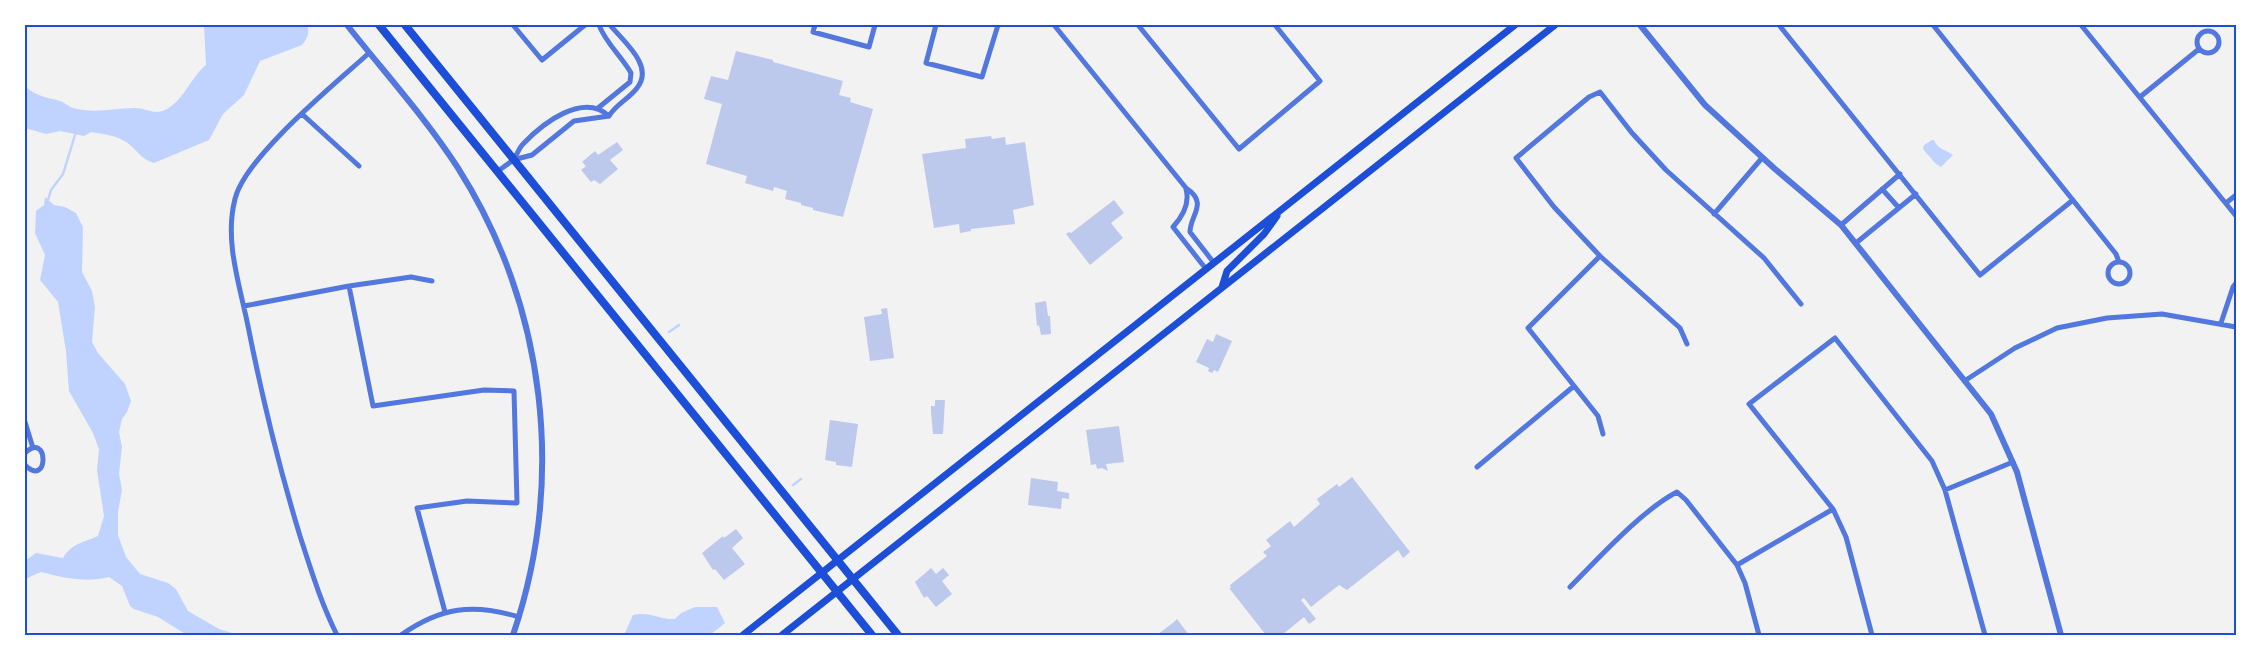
<svg xmlns="http://www.w3.org/2000/svg" width="2261" height="660" font-family="Overpass,sans-serif">
<style>
.water{fill:#bfd3fe}
.lines{fill:none;stroke-linecap:round;stroke-linejoin:round}
.stream{stroke:#bfd3fe;stroke-width:2.5}
.building{fill:#bdc9ec}
.minor{stroke:#5277de;stroke-width:5}
.tertiary{stroke:#5277de;stroke-width:6}
.secondary{stroke:#1d4ed8;stroke-width:7}
.primary{stroke:#1d4ed8;stroke-width:8}
.neatline{fill:none;stroke:#1d4ed8;stroke-width:2}
</style>
<rect width="100%" height="100%" fill="#f2f2f2"/>
<path class="water" d="M204 25H307C310 33 307 39 302 45L260 61 244 95 223 114 209 140 154 163C140 159 137 149 126 142 116 135 102 134 91 132L84 136 60 131 46 134 25 128V86C35 96 46 97 60 101 64 102 68 106 73 108 94 114 115 108 135 108 145 108 155 115 165 110 184 101 190 78 206 65Z
M1932 140H1934C1938 150 1945 149 1953 155L1941 167 1935 163 1923 149 1924 145Z
M45 197 54 205 65 207 76 213 83 227 82 272 92 291 95 307 92 342 98 353 125 384 131 401 127 412 122 419 119 432 122 447 119 474 122 490 118 512V535L126 557 140 574 168 583 176 589 188 611 219 629 238 635H187L158 617 134 609 130 606 122 586 109 577C85 583 65 578 41 572L25 579V561L36 553 63 558C72 543 83 543 98 536L104 516 97 470 99 449 93 433 69 391 66 351 58 302 40 280 45 255 35 233 36 211 44 205Z
M695 607H717L725 623 710 635H624L633 615C649 611 660 620 675 619L681 613Z"/>
<g class="lines">
<path class="stream" d="M48 200 51 190 63 174 75 135
M669 332 679 325
M793 485 801 479"/>
</g>
<path class="building" d="M736 51 773 60V62L843 81 839 95 851 98 850 102 873 109 843 217 813 210V208L801 205V203L785 199 787 191 774 187 773 191 745 183 747 176 706 164 722 104 704 99 711 76 728 80Z
M991 136 992 139 1005 137 1006 145 1025 142 1034 205 1013 210 1015 224 971 229V231L960 233 959 224 934 228 922 154 966 148 965 139Z
M617 142 623 150 610 160 618 169 600 184 594 180 591 182 581 170 586 166 582 162 595 151 598 155Z
M1114 200 1124 213 1111 223 1123 238 1090 265 1066 234 1069 232 1071 233Z
M1046 301 1048 316H1050L1051 334 1041 335 1039 325 1037 326 1035 303Z
M887 308 894 358 870 361 864 317 882 314 881 309Z
M1216 334 1232 341 1218 372 1214 370 1212 373 1208 371 1209 368 1196 362 1207 339 1213 342Z
M935 400H945L943 434H933L931 412V406H935Z
M830 420 858 424 852 467 836 465V462L825 460Z
M1119 426 1124 462 1106 464 1108 471 1102 468 1097 469 1096 464 1091 465 1086 430Z
M1352 477 1410 552 1403 558 1398 550 1347 590 1339 585 1311 607 1304 598 1301 600 1316 619 1309 624 1304 617 1282 635H1266L1229 588H1231L1230 585 1267 556 1263 552 1271 546 1266 540 1290 521 1294 527 1320 504 1317 499 1337 484 1339 487Z
M1031 478 1058 482 1057 491 1069 493V499L1062 498 1061 509 1028 505Z
M736 529 743 538 732 548 745 564 724 580 715 569 713 570 702 553 723 536 724 538Z
M931 568 936 574 943 568 949 575 942 581 952 594 936 607 927 596 924 598 915 582Z
M1177 619 1189 635H1157L1174 622Z"/>
<g class="lines">
<path class="minor" d="M513 25 542 60 585 25
M815 25 813 32 869 47 875 25
M936 25 926 63 982 77 998 25
M1054 25 1186 188C1209 203 1190 215 1190 232L1214 263
M1138 25 1239 149 1320 81 1275 25
M1779 25 1980 275 2073 200
M1933 25 2116 254 2119 262
M2081 25 2236 216
M2197 42a11 11 0 1 1 22 0a11 11 0 1 1-22 0Z
M2140 97 2199 49
M598 108 630 82 631 73C622 57 605 42 599 25
M302 114 359 166
M609 116C616 104 629 99 637 88 655 66 623 41 610 25
M513 160 532 155 574 121 609 116
M497 172C502 168 508 164 513 160 517 155 519 148 523 144 543 123 583 92 609 116
M1186 189C1190 203 1182 217 1173 227L1206 269
M1882 189 1899 208
M2226 203 2236 195
M1714 214 1762 158
M1841 225 1900 174
M1856 243 1916 194
M1600 256 1528 328 1598 416 1603 434
M2108 273a11 11 0 1 1 22 0a11 11 0 1 1-22 0Z
M349 286 373 406 484 390 514 391 517 503 467 501 417 508 445 612
M244 306 349 286 411 277 432 281
M2221 323 2233 287 2236 283
M1687 344 1680 328 1600 256 1554 207 1516 158 1589 97 1600 92 1632 133 1666 170 1764 258 1801 304
M1966 380 2015 348 2057 328 2107 318 2162 314 2236 327
M25 422 33 448
M25 453C49 430 49 489 25 465
M1477 467 1574 386
M1945 490 2013 462
M1737 565 1833 509
M1570 587C1599 558 1642 510 1677 492L1686 500 1737 565 1745 583 1759 635
M337 635C321 603 311 570 300 536 279 467 262 397 248 326 240 286 224 241 235 199 245 157 335 84 369 53
M401 635C441 607 473 603 519 617
M1872 635 1846 537 1833 509 1749 404 1835 338 1932 461 1945 490 1985 635"/>
<path class="tertiary" d="M347 25C384 72 425 117 458 168 546 307 566 479 513 635
M1640 25 1705 105 1775 169 1841 225 1991 414 2017 472 2061 635"/>
<path class="secondary" d="M1222 287 1227 271 1264 234 1277 216
M743 635 1515 25
M782 635 1555 25"/>
<path class="primary" d="M379 25 872 635
M405 25 898 635"/>
</g>
<rect width="2261" height="660" fill="none" stroke="#ffffff" stroke-width="52"/>
<rect x="26" y="26" width="2209" height="608" class="neatline"/>
</svg>
